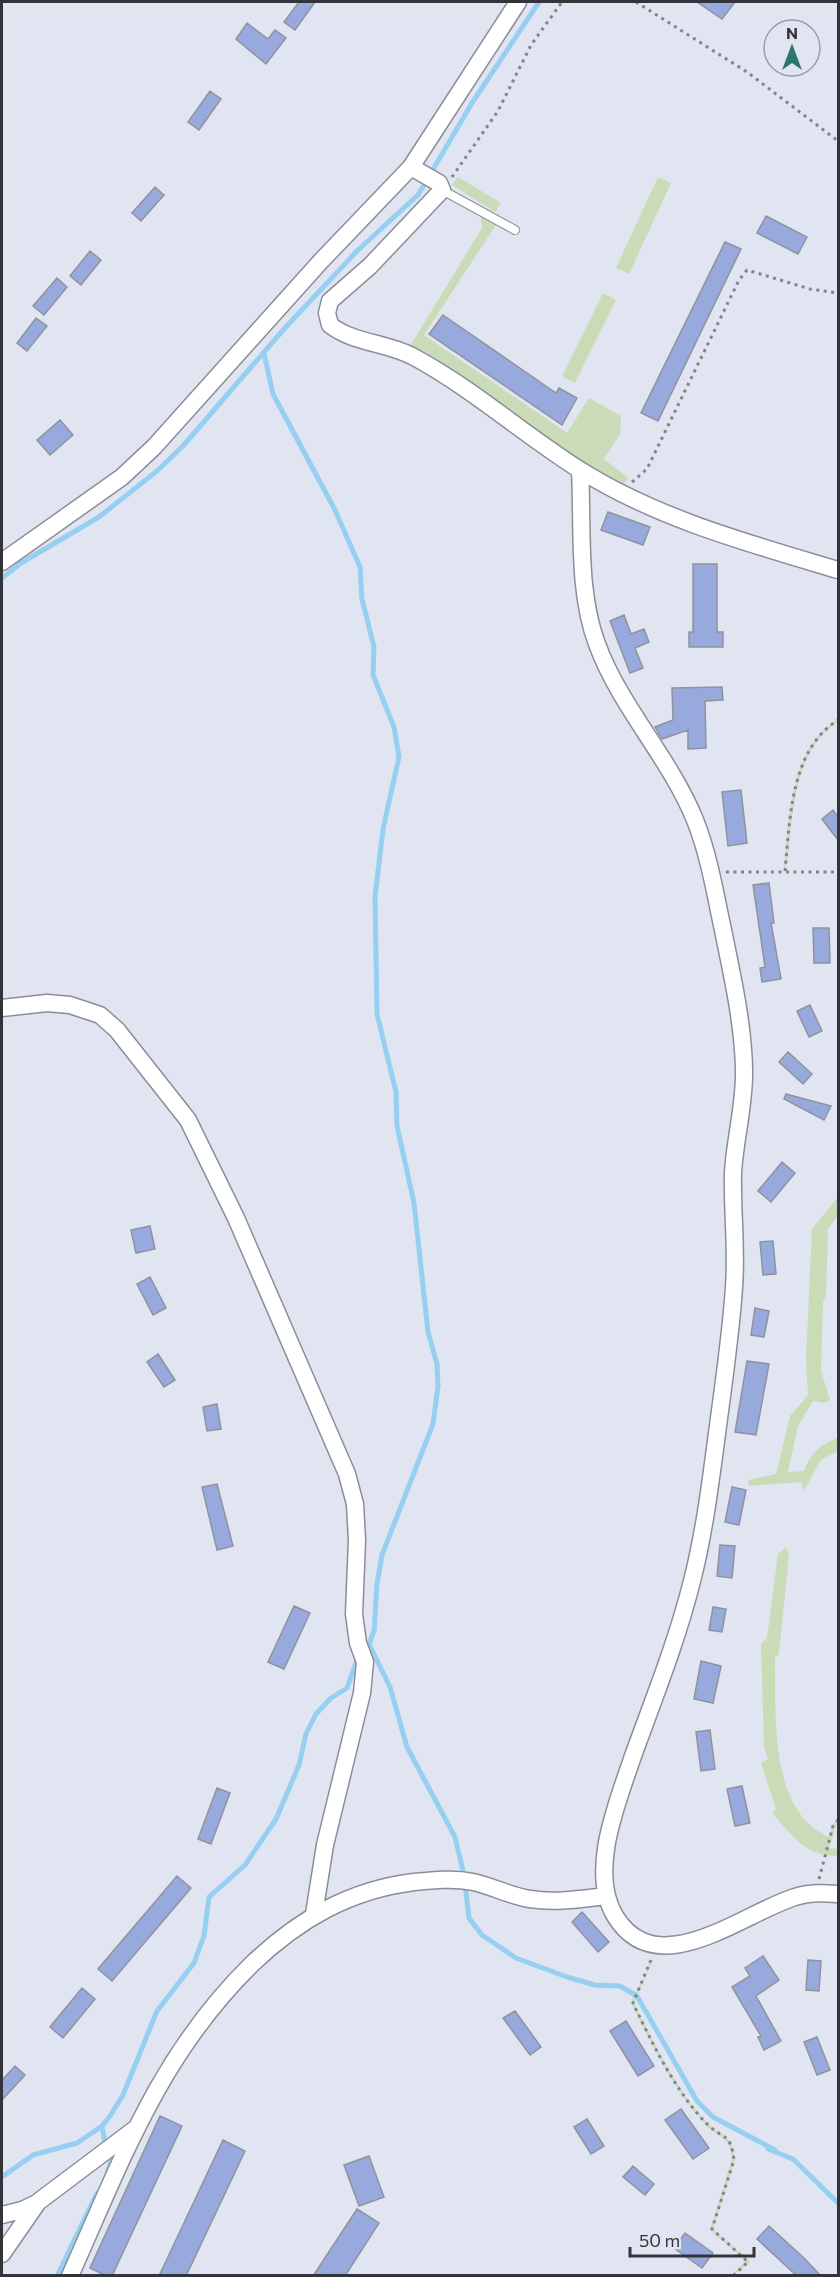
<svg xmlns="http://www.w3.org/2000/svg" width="840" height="2277" font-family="Commissioner,sans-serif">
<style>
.green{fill:#c9dcb7}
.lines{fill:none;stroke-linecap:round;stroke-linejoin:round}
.stream{stroke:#96cff2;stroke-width:5}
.building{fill:#98a9dd;stroke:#8f939e;stroke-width:1.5}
.lane-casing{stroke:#8a8e99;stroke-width:10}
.street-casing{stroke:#8a8e99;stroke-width:19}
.path{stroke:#82848c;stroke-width:3;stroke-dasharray:3 4.5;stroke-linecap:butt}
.lane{stroke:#fff;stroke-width:8}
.street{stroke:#fff;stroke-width:16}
</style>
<rect width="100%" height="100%" fill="#e1e5f1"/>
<path class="green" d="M458 177 501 203 495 212 452 185Z
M658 177 671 183 629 274 616 268Z
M481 217 496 225 424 335 567 433 589 398 621 416 620 434 604 459 628 478 622 487 584 465 426 352 410 346 482 228Z
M603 293 616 300 575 383 562 376Z
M838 719V722C798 746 794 800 789 843 788 852 788 865 784 870 789 818 789 749 838 719Z
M838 1197V1215L828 1229 826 1294 823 1303 821 1371 830 1400 824 1403 813 1401 798 1426 788 1472 804 1471C812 1452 819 1445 838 1438V1451L821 1460 803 1492 801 1482 749 1486 748 1480 776 1474 790 1416 808 1395 806 1359 812 1229Z
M786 1547 789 1555 779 1654 775 1658C776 1713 768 1811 829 1837L832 1826 838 1818 829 1848 838 1849V1856C805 1856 793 1836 772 1813L776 1809 761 1763 768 1759 764 1748 761 1644 767 1638 778 1554Z
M649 1961H652L634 2003C651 2038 681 2099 710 2125 725 2139 732 2134 735 2160L713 2229 750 2262 734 2275H731L746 2261 710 2230 732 2159C730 2135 720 2139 706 2125 675 2091 651 2044 631 2002L648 1969Z"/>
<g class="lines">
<path class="stream" d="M2 578 21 563 99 517 157 471 183 446 284 329 358 250 418 195 472 103 539 2
M369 1644 390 1687 407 1747 455 1837 464 1875 469 1918 482 1935 516 1958 567 1977 595 1985 620 1986 637 1996 697 2101 713 2117 775 2150 768 2149 793 2159 838 2203
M102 2126 105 2143
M107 2174 113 2155
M2 2177 33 2155 77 2143 102 2126 110 2116 123 2095 157 2011 194 1963 204 1936 209 1897 245 1865 276 1819 299 1765 306 1734 316 1714 331 1698 347 1688 357 1660 369 1644 374 1631 377 1584 382 1555 433 1424 438 1386 437 1364 428 1332 414 1203 397 1126 396 1092 377 1014 375 897 383 829 399 757 394 727 373 675 374 647 362 599 360 567 335 510 273 394 264 353
M57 2276 97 2193"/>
</g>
<path class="building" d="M299 2H315L295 30 284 22Z
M697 2H735L722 19Z
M247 23 268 39 275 30 286 38 266 64 236 39Z
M210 91 221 99 199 130 188 122Z
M155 187 164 195 141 221 132 213Z
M766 216 807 237 798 254 757 233Z
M725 242 741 249 658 421 641 413Z
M90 251 101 260 81 285 70 276Z
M57 278 67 287 44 315 33 306Z
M443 315 556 393 559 388 577 398 562 425 429 334Z
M36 318 47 326 27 351 17 343Z
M60 420 73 435 50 455 37 440Z
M608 512 650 527 643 545 601 530Z
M693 564H717V632H723V647H689V632H693Z
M624 615 631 634 644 629 649 642 635 648 643 668 630 673 610 621Z
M722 687 723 700 705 701 706 748 688 749V730L662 739 655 727 673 720 672 688Z
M741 790 747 843 728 846 722 792Z
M833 810 838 817V840L822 819Z
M769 883 774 923H771L781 979 762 982 760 968 765 967 753 885Z
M813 928H829L830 963H814Z
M810 1005 822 1031 809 1037 797 1011Z
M788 1052 812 1074 803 1084 779 1062Z
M786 1094 831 1106 824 1120 784 1099Z
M782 1162 795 1173 771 1202 758 1191Z
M150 1226 155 1249 136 1253 131 1230Z
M773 1241 776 1274 763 1275 760 1242Z
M150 1277 166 1308 153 1315 137 1284Z
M755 1308 769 1311 764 1337 751 1335Z
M158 1354 175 1380 164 1387 147 1362Z
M747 1361 769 1364 756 1435 735 1432Z
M217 1404 221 1429 207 1431 203 1407Z
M217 1484 233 1546 217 1550 202 1487Z
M732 1487 746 1490 739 1525 725 1522Z
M720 1545 735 1546 732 1578 717 1576Z
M294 1606 310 1613 284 1669 268 1662Z
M713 1607 726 1609 722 1632 709 1630Z
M701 1661 721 1666 713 1703 694 1699Z
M710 1730 715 1769 701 1771 696 1732Z
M742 1786 750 1823 735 1826 727 1789Z
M217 1788 230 1793 211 1844 198 1839Z
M177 1876 191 1888 112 1981 98 1969Z
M582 1912 609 1942 598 1952 572 1922Z
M763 1956 779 1980 756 1996 781 2041 764 2050 758 2037 761 2036 732 1987 750 1976 745 1968Z
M808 1960 821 1961 819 1991 806 1990Z
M82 1988 95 1999 63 2038 50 2027Z
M515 2011 541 2047 530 2055 503 2018Z
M626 2021 654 2066 638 2076 610 2031Z
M817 2037 830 2070 817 2075 804 2042Z
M15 2066 25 2075 2 2100V2080Z
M681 2109 709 2148 693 2159 665 2120Z
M160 2116 182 2126 112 2276H106L90 2268Z
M587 2119 604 2146 591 2154 574 2127Z
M223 2140 245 2151 186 2276H159Z
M369 2156 384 2197 359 2206 344 2165Z
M633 2166 654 2184 645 2195 623 2177Z
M357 2209 379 2223 345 2276H313Z
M769 2226 805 2259 821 2276H797L757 2239Z
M685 2233 713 2253 702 2268 674 2248Z"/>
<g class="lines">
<g class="lane-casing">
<path id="lane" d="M442 190 515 230"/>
</g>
<g class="street-casing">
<path id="street" d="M411 167 439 183 442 190 370 266 330 301 327 313 330 325C355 344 386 342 414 357 473 389 523 434 580 470 658 519 751 544 838 570
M580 470C583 526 577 591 597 644 620 707 670 758 695 820 709 855 715 893 723 930 732 975 743 1022 744 1069 745 1104 735 1138 733 1173 732 1211 737 1249 734 1287 731 1333 724 1380 718 1426 711 1478 705 1530 692 1581 677 1641 654 1698 633 1756 618 1801 588 1871 615 1916 657 1985 743 1913 795 1897 810 1892 824 1893 838 1894
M2 562 122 477 154 447 321 261 411 167 518 2
M2 1008 47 1003 70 1005 100 1015 117 1030 188 1120 236 1218 347 1474 355 1504 357 1540 354 1614 358 1643 365 1662 362 1693 325 1845 314 1914
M2 2215 22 2210 37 2203
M2 2254 38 2202 135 2129
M70 2276C122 2160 159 2055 252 1964 298 1920 349 1890 414 1882 434 1880 454 1878 473 1882 492 1886 510 1896 530 1899 556 1903 580 1899 606 1896"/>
</g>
<path class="path" d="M636 2 747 72 838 141
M452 177 498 111 531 45 562 2
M632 482 647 469 739 280 747 270 810 289 838 293
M785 871C790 820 790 750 838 720
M726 872H838
M819 1879 833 1826 838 1820
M651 1960 633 2003C652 2043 676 2093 708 2125 723 2139 731 2133 734 2160L712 2229 748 2262 733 2276"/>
<use href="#lane" class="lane"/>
<use href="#street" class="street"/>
</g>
<rect width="840" height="2277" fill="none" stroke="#333439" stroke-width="6"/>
<g transform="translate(792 48)"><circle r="28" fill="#e1e5f1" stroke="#9b9ea7" stroke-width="1.5"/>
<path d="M0-4.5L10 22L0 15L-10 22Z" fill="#2c756f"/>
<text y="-9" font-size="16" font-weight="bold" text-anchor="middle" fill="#333439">N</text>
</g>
<path d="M630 2247v9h124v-9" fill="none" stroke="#333439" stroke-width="3"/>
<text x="639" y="2247" font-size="18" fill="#333439" stroke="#e1e5f1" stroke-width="4.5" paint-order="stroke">50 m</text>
</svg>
